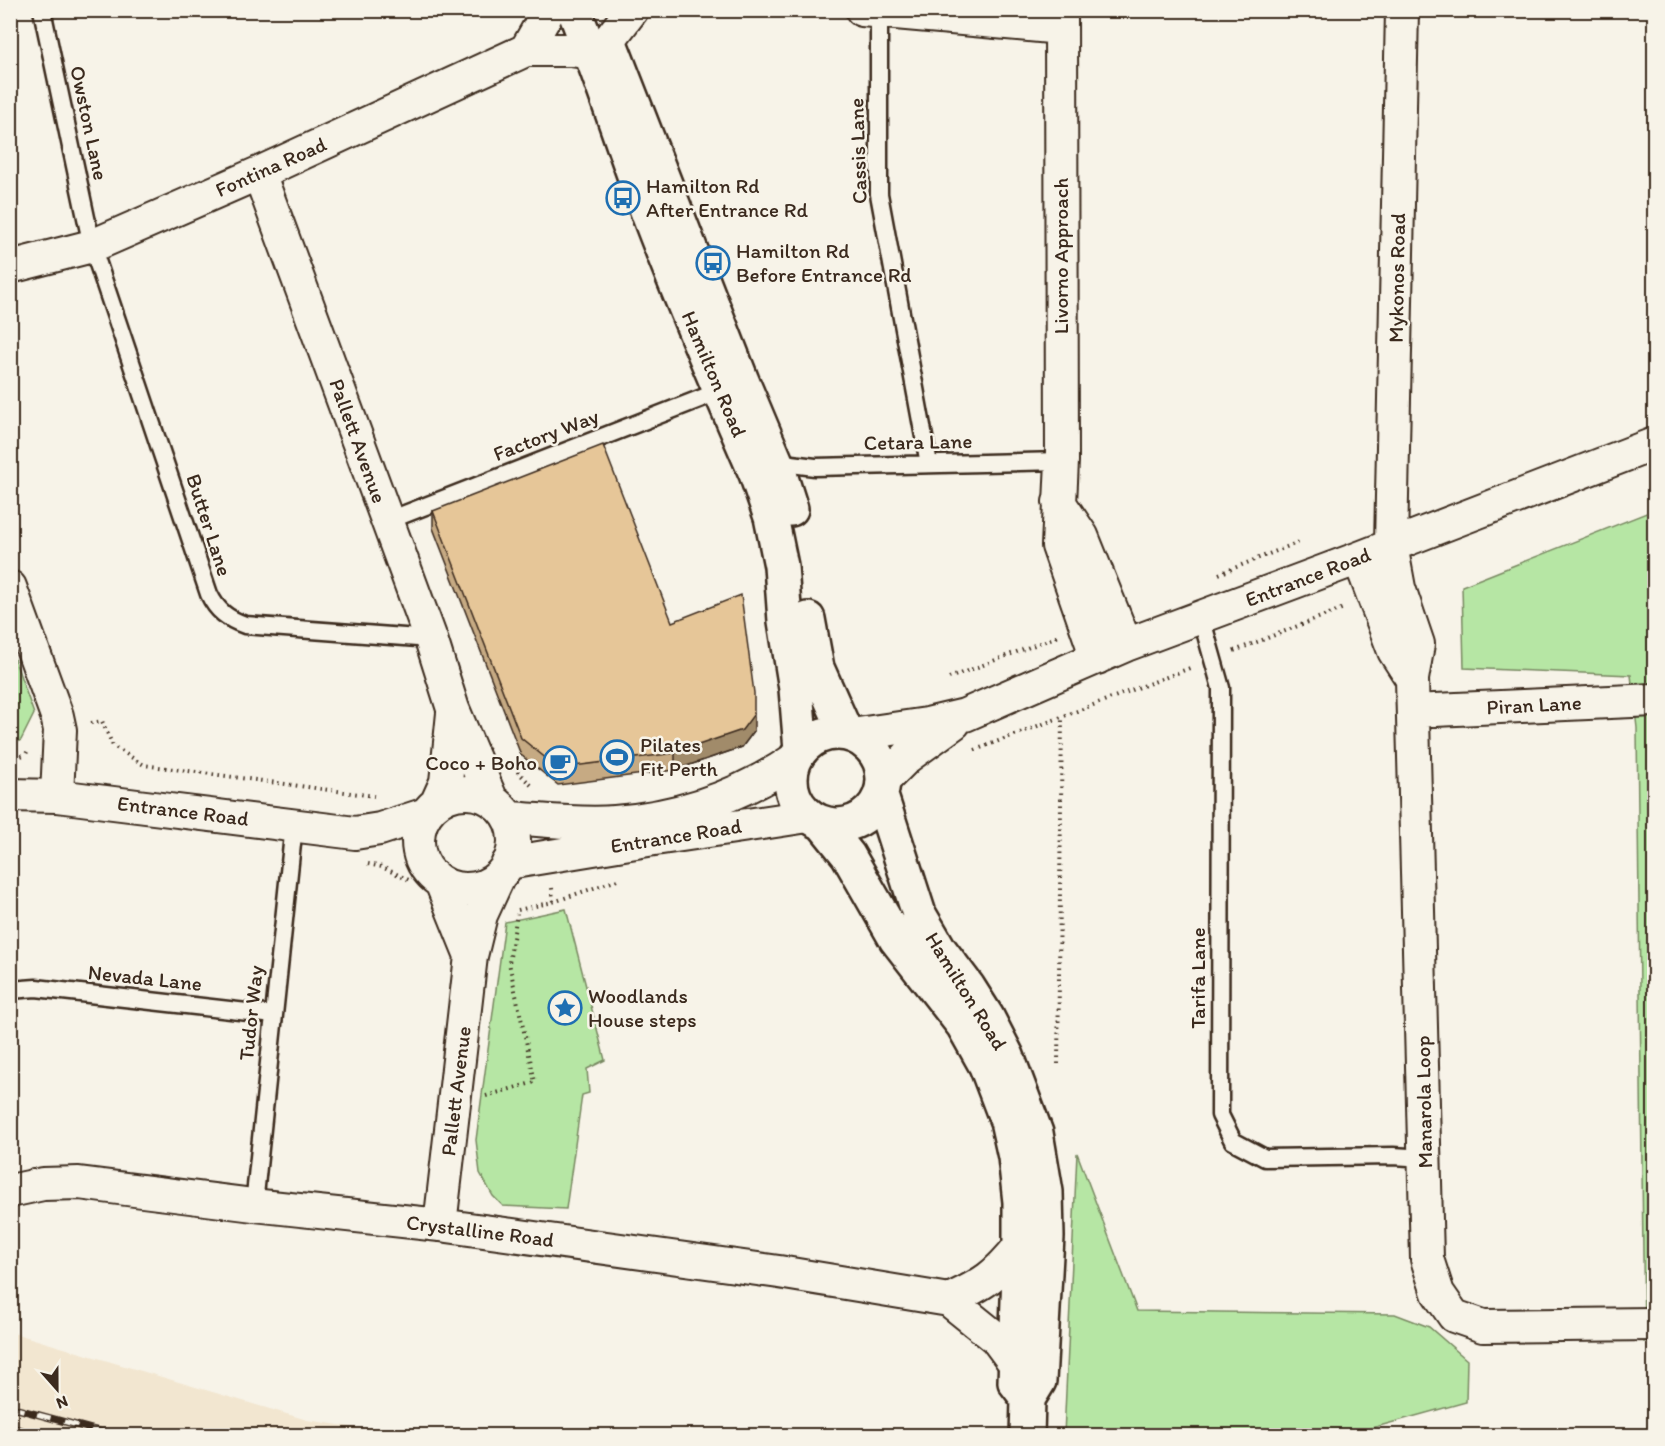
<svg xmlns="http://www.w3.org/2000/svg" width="1665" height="1446" font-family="Itim,sans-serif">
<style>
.built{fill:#f2e6d0}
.green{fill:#b6e6a4;stroke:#788861;stroke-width:1.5}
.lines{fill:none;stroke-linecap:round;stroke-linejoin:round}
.service-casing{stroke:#3b2a1e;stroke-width:21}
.minor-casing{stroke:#3b2a1e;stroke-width:36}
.secondary-casing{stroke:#3b2a1e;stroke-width:38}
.path{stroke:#3b2a1e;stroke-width:4;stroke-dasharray:1.5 4.5;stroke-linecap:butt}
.service{stroke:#f7f3e8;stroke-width:16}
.minor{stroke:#f7f3e8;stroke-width:32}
.secondary{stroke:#f7f3e8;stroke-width:33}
.rail-casing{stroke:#3b2a1e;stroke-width:7}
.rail{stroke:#f7f3e8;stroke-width:4.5;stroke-dasharray:14;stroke-linecap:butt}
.wall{fill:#c6aa83;stroke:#3b2a1e;stroke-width:1.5}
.shaded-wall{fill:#a18b6a;stroke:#3b2a1e;stroke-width:1.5}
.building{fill:#e6c698;stroke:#3b2a1e;stroke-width:1.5}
.labels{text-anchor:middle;stroke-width:5;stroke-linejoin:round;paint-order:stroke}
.street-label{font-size:21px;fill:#3b2a1e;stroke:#f7f3e8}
.poi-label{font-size:21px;fill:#3b2a1e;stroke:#f7f3e8;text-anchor:start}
</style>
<rect width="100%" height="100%" fill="#f7f3e8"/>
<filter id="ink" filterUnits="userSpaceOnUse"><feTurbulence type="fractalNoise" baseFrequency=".0167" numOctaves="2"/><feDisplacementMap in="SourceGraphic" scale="12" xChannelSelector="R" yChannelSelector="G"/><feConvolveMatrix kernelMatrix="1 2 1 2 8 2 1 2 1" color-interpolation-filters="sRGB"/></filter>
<g filter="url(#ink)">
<path class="built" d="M10 1332 307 1420 403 1435H11Z"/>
<path class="green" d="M1654 510V1341L1644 1342 1637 728 1631 675 1464 668 1462 586Z
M10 647 34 714 21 740 11 746Z
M566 909 605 1060 587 1069 589 1093 582 1095 566 1209 503 1206 493 1196 480 1173 476 1140 505 922Z
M1077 1153 1137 1311 1395 1314 1429 1327 1467 1360 1466 1402 1347 1435H1064Z"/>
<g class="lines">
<g class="service-casing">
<path id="service" d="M42 10 92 246 209 594C217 611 228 619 245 625L431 639
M879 12V194L929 464
M776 462 815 467 1062 461
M387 521 720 391
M1201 617 1221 688 1220 1115 1233 1141 1265 1158 1393 1156 1425 1158
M10 990 36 988 274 1015
M254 1205 294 825"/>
</g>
<g class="minor-casing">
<path id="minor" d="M862 10 1061 28
M1061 10 1062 461 1058 546 1097 658
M1402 10 1391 545 1399 588 1418 644 1412 679 1427 1259 1438 1293 1454 1316 1483 1326 1654 1324
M609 40 632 10
M526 50 549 10
M259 173 431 639 453 709 492 801
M10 267 92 246 259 173 526 50H571L591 53
M1059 502 1082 536 1126 645
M1359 558 1394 651 1412 679
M10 587 57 716 60 730 57 796
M1413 711 1654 700
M851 735 927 724 965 715 1126 645 1359 558 1654 444
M884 780 907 757 954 723
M418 841a48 48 0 1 1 96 0a48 48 0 1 1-96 0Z
M10 795 57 796 355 833 380 829 426 814
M437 802 446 782 453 713
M509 818C544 820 580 825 615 822 680 817 741 796 795 759
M508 863 648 840 808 816
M441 882 471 956
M10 1191 43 1184 79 1183 254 1205 440 1225 779 1272 949 1300 996 1338 1016 1365
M440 1225 471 956 481 915 499 876
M949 1300C984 1284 996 1276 1020 1246"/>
</g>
<g class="secondary-casing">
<path id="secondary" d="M574 10C602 78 623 148 649 216 682 303 719 389 756 474L771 517 781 566 785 621 796 689 801 750
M610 43 742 381 776 462 791 509
M808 619 817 668 846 733
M791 779a46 46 0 1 1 92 0a46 46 0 1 1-92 0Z
M881 796 919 914 940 950 968 987 987 1017 1007 1056 1036 1133 1046 1192 1047 1237 1039 1381 1028 1399 1027 1436
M823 824 848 855 896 939 963 1025 986 1066 1007 1121 1015 1157 1020 1202V1246L1015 1382 1028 1399"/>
</g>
<path class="path" d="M1219 574 1299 542
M1234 651 1344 608
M949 678 1058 636
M91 723 102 721 113 746 144 765 374 796
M975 750 1190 668
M10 760 26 754 28 750
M513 767 533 787
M368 864 382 867 411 881
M552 888 553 902
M518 910 553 902 620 879
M1058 1064 1062 717
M486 1096 535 1082 509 963 517 914"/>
<use href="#service" class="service"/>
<use href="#minor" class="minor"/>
<use href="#secondary" class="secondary"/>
<g class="rail-casing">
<path id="rail" d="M10 1407 117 1436
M10 1427 45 1436"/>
</g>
<use href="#rail" class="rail"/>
</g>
<path class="wall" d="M433 511 672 622 754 731 742 747 675 770 558 785 521 755 433 528Z"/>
<path class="shaded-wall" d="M754 714V731L742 747 675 770V753Z"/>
<path class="building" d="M603 445 672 622 741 595 754 693V714L742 730 675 753 558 768 521 738 433 511Z"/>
</g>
<defs>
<g id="bus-ring" transform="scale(1.725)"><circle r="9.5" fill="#f7f3e8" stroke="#1f6fb2" stroke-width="1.5"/><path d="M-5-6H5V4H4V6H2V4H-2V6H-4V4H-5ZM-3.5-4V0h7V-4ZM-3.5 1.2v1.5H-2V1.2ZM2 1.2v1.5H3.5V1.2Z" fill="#1f6fb2"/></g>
<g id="stadium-ring" transform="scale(1.725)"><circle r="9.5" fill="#f7f3e8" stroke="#1f6fb2" stroke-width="1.5"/><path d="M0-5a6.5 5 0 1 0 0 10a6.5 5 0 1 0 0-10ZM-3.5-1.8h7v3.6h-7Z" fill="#1f6fb2"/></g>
<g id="cafe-ring" transform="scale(1.725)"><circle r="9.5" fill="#f7f3e8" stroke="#1f6fb2" stroke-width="1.5"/><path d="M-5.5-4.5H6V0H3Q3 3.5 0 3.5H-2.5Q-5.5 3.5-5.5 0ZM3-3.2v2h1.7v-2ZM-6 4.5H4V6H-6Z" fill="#1f6fb2"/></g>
<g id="sight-ring" transform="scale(1.725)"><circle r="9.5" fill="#f7f3e8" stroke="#1f6fb2" stroke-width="1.5"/><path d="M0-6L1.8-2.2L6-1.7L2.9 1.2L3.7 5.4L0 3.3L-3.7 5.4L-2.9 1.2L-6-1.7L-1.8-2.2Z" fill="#1f6fb2"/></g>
</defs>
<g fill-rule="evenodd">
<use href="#bus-ring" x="623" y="198"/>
<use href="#bus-ring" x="713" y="263"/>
<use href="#stadium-ring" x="617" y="757"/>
<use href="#cafe-ring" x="560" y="763"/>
<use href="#sight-ring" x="565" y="1008"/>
</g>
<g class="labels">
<g class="street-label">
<text transform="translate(89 123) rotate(78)" y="7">Owston Lane</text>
<text transform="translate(858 151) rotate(-92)" y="7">Cassis Lane</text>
<text transform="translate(271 167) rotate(-24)" y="7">Fontina Road</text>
<text transform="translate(1061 256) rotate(-90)" y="7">Livorno Approach</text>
<text transform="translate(1397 278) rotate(-89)" y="7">Mykonos Road</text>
<text transform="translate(714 374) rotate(67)" y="7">Hamilton Road</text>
<text transform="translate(546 435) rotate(-21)" y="7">Factory Way</text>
<text transform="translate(358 441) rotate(70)" y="7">Pallett Avenue</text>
<text transform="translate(918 442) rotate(-1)" y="7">Cetara Lane</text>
<text transform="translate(209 525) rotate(72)" y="7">Butter Lane</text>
<text transform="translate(1308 577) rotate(-21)" y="7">Entrance Road</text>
<text transform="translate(1534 705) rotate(-3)" y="7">Piran Lane</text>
<text transform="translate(183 811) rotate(7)" y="7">Entrance Road</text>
<text transform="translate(676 836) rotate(-9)" y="7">Entrance Road</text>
<text transform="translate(145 978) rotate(6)" y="7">Nevada Lane</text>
<text transform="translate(1198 978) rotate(-90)" y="7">Tarifa Lane</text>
<text transform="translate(966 991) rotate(58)" y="7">Hamilton Road</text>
<text transform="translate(251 1013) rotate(-84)" y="7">Tudor Way</text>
<text transform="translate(456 1091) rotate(-83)" y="7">Pallett Avenue</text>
<text transform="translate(1424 1102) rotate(-91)" y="7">Manarola Loop</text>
<text transform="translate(480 1231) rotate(7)" y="7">Crystalline Road</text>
</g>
<g class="poi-label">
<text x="646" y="193">Hamilton Rd<tspan x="646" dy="24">After Entrance Rd</tspan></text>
<text x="736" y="258">Hamilton Rd<tspan x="736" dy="24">Before Entrance Rd</tspan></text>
<text x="640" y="752">Pilates<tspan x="640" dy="24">Fit Perth</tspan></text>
<text x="537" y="770" text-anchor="end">Coco + Boho</text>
<text x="588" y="1003">Woodlands<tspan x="588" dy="24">House steps</tspan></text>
</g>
</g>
<rect width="1665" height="1446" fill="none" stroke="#f7f3e8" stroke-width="36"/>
<rect x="18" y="18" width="1629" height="1410" fill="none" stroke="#3b2a1e" stroke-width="2" filter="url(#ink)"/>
<g transform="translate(57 1389) rotate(159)" stroke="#f7f3e8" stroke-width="4.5" paint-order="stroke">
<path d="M0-4.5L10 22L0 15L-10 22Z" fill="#3b2a1e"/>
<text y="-9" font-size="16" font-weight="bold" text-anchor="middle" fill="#3b2a1e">N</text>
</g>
</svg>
